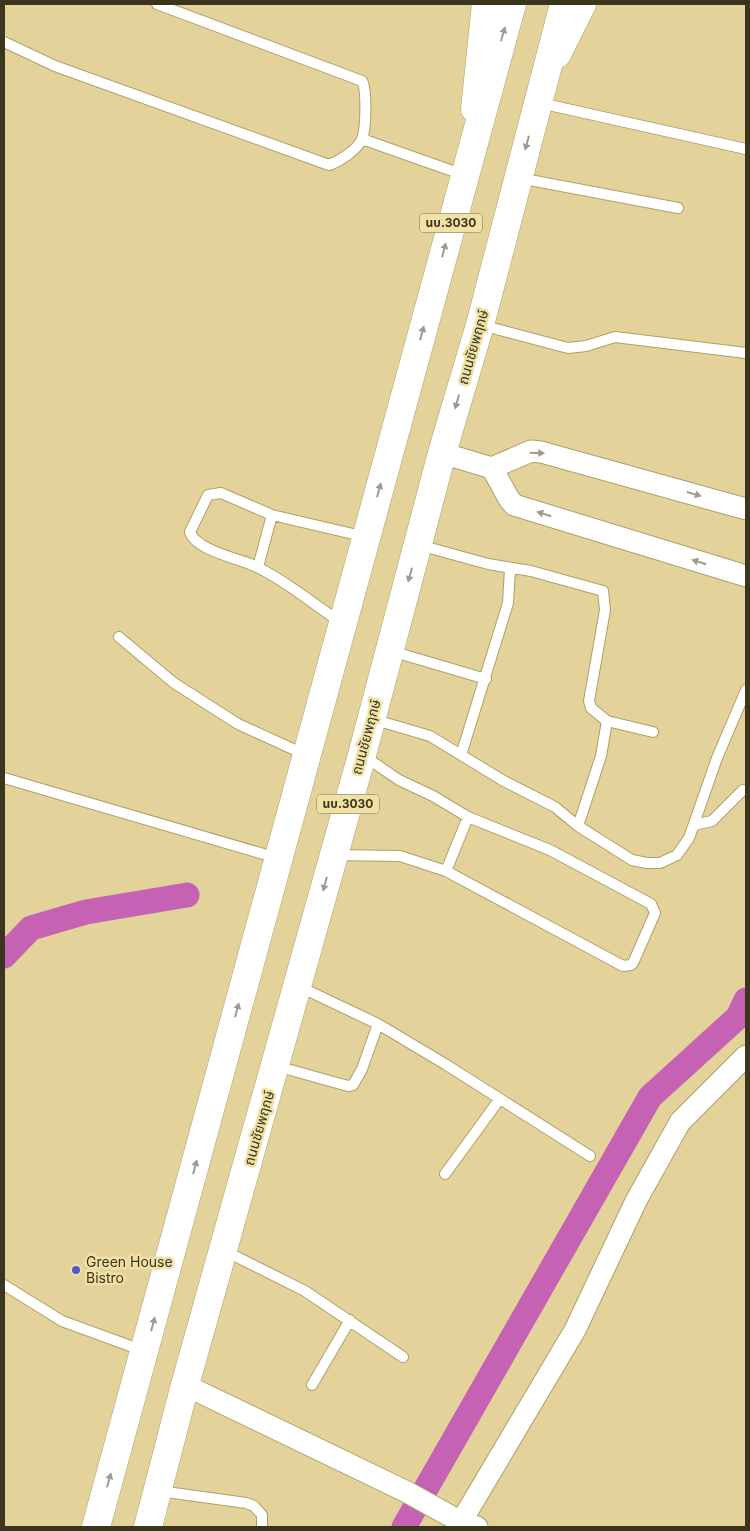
<svg xmlns="http://www.w3.org/2000/svg" width="750" height="1531" font-family="Inter,'Noto Sans Thai',sans-serif">
<style>
.lines{fill:none;stroke-linecap:round;stroke-linejoin:round}
.canal{stroke:#c562b3;stroke-width:25}
.lane-casing{stroke:#afa069;stroke-width:12}
.street-casing{stroke:#afa069;stroke-width:23}
.secondary-casing{stroke:#afa069;stroke-width:29}
.primary-casing{stroke:#afa069;stroke-width:29}
.lane{stroke:#fff;stroke-width:10}
.street{stroke:#fff;stroke-width:21}
.secondary{stroke:#fff;stroke-width:28}
.primary{stroke:#fff;stroke-width:28}
.oneway{fill:#9d9a8e}
.poi-dot{fill:#505ad0;stroke:#f0e1a7;stroke-width:2}
.labels{text-anchor:middle;stroke-width:5;stroke-linejoin:round;paint-order:stroke}
.shield{fill:#f0e1a7;stroke:#716946;stroke-width:1}
.shield-label{font-size:12px;font-weight:bold;fill:#3b351d}
.street-label{font-size:14px;fill:#3b351d;stroke:#f0e1a7}
.poi-label{font-size:14px;fill:#3b351d;stroke:#f0e1a7;text-anchor:start}
</style>
<rect width="100%" height="100%" fill="#e3d39a"/>
<g class="lines">
<path class="canal" d="M4 956 31 928 86 912 187 895
M404 1527 650 1097 738 1017 746 1000"/>
<g class="lane-casing">
<path id="lane" d="M4 42 55 66 329 165C340 161 357 150 362 139 366 129 367 90 362 81L157 4
M540 103 746 149
M362 139 464 175
M519 178 678 208
M481 325 568 348 586 346 615 337 746 353
M419 545 488 564 531 571 603 591 605 610 589 701 591 708 607 721 601 756 578 826
M258 567 272 515
M342 623C316 606 278 575 250 564 235 558 195 549 190 532L208 495 221 493 272 515 366 537
M119 637 174 683 238 724 306 755
M391 651 486 679
M372 719 430 736 502 780 555 807 578 826 632 860 647 863H660L677 855 689 838 717 758 746 690
M607 721 653 732
M461 755 508 603 510 569
M364 756 399 780 433 796 468 817 550 850 651 904 655 913 633 963 631 965 623 966 446 871
M4 778 277 858
M694 825 712 821 743 790
M334 855 400 856 446 871 468 817
M298 986 378 1024 445 1064 590 1156
M276 1066 348 1086 353 1085 362 1069 378 1024
M445 1174 499 1100
M225 1251 305 1291 403 1357
M4 1285 62 1321 144 1351
M312 1385 350 1320
M159 1491 246 1503 254 1506 262 1515V1527"/>
</g>
<g class="street-casing">
<path id="street" d="M442 453 492 468 531 451 541 452 746 509
M492 468 509 499 514 505 746 576
M185 1385 407 1492 461 1522 477 1527
M458 1527 575 1330 636 1201 680 1122 746 1056"/>
</g>
<g class="secondary-casing">
<path id="secondary" d="M557 54 582 4
M475 109 486 4"/>
</g>
<g class="primary-casing">
<path id="primary" d="M96 1527 512 4
M148 1527 185 1385 362 755 442 453 480 325 564 4"/>
</g>
<use href="#lane" class="lane"/>
<use href="#street" class="street"/>
<use href="#secondary" class="secondary"/>
<use href="#primary" class="primary"/>
</g>
<defs><path id="oneway-solid" d="M-6-.8H1V-3.2L6.5 0L1 3.2V.8H-6Z" transform="scale(1.25)"/></defs>
<g class="oneway">
<use href="#oneway-solid" transform="translate(503 34) rotate(-74)"/>
<use href="#oneway-solid" transform="translate(527 143) rotate(105)"/>
<use href="#oneway-solid" transform="translate(444 250) rotate(-75)"/>
<use href="#oneway-solid" transform="translate(422 333) rotate(-75)"/>
<use href="#oneway-solid" transform="translate(457 402) rotate(106)"/>
<use href="#oneway-solid" transform="translate(537 453) rotate(1)"/>
<use href="#oneway-solid" transform="translate(379 490) rotate(-75)"/>
<use href="#oneway-solid" transform="translate(694 494) rotate(16)"/>
<use href="#oneway-solid" transform="translate(544 514) rotate(-163)"/>
<use href="#oneway-solid" transform="translate(699 562) rotate(-163)"/>
<use href="#oneway-solid" transform="translate(410 575) rotate(105)"/>
<use href="#oneway-solid" transform="translate(325 884) rotate(105)"/>
<use href="#oneway-solid" transform="translate(237 1010) rotate(-75)"/>
<use href="#oneway-solid" transform="translate(195 1167) rotate(-75)"/>
<use href="#oneway-solid" transform="translate(153 1324) rotate(-75)"/>
<use href="#oneway-solid" transform="translate(109 1480) rotate(-74)"/>
</g>
<circle class="poi-dot" cx="76" cy="1270" r="5"/>
<g class="labels">
<g class="shield">
<rect x="420" y="213.5" width="62" height="19" rx="4"/>
<rect x="317" y="794.5" width="62" height="19" rx="4"/>
</g>
<g class="shield-label">
<text x="451" y="227">นบ.3030</text>
<text x="348" y="808">นบ.3030</text>
</g>
<g class="street-label">
<text transform="translate(473 347) rotate(-74)" y="5">ถนนชัยพฤกษ์</text>
<text transform="translate(366 737) rotate(-75)" y="5">ถนนชัยพฤกษ์</text>
<text transform="translate(259 1128) rotate(-74)" y="5">ถนนชัยพฤกษ์</text>
</g>
<g class="poi-label">
<text x="86" y="1267">Green House<tspan x="86" dy="16">Bistro</tspan></text>
</g>
</g>
<rect width="750" height="1531" fill="none" stroke="#3b351d" stroke-width="10"/>
</svg>
